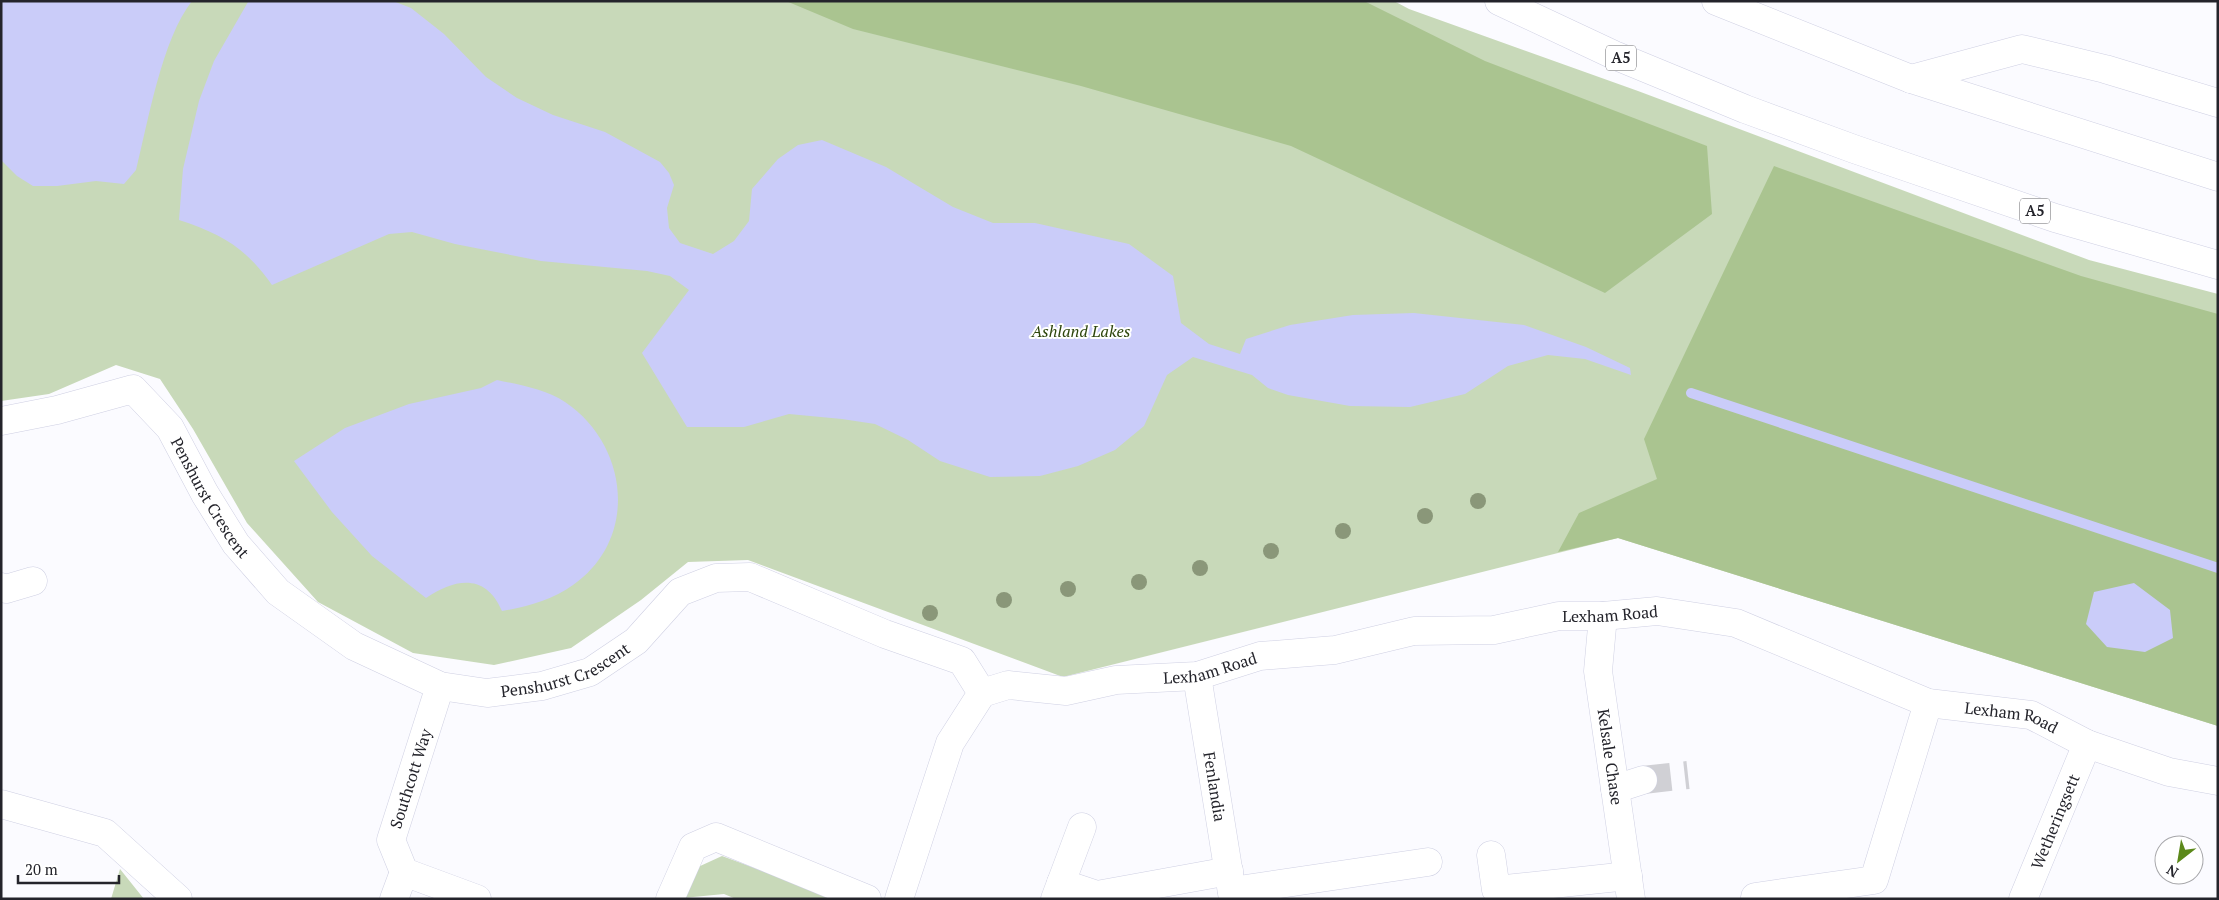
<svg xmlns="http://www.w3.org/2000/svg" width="2219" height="900" font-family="'PT Serif',serif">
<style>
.green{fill:#c8d9b9}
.forest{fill:#aac490}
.water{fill:#caccf9}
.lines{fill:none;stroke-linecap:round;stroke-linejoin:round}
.stream{stroke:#caccf9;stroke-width:10}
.minor-tunnel{stroke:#d0d0d5;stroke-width:28;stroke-dasharray:28 14;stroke-linecap:butt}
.minor-casing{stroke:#cfd0e3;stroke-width:29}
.highway-casing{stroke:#cfd0e3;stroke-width:29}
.minor{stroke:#fff;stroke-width:28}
.highway{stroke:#fff;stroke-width:28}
.tree{fill:#8a9779}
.labels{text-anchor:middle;stroke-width:4;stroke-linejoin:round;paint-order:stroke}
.shield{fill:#fff;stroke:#66666b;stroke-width:1}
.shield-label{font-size:15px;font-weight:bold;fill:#24242b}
.park-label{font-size:16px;font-style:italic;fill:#2d450c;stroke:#fff}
.street-label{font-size:16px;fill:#24242b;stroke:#fff}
</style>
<rect width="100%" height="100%" fill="#fbfbff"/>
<path class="green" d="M1 1H1394L1409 9 1638 91 2089 260 2218 294V726L1618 538 1063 677 748 560 688 562 641 600 571 648 494 665 413 653 318 602 247 523 193 429 160 379 116 365 49 394 1 401Z
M722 856 839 899H736L724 894 683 898 698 867Z
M120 869 144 899H111Z"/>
<path class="forest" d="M786 1H1364L1485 61 1707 146 1712 214 1605 293 1291 146 1081 86 853 29Z
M1774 166 2081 276 2218 314V726L1618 538 1558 552 1579 513 1657 479 1644 439Z"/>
<path class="water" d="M1 1H192C162 39 148 122 136 170L124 184 96 181 57 186H33L17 176 1 160Z
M246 1H393L411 8 444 34 486 77 517 98 553 115 605 132 660 162 669 173 674 185 667 208 669 228 680 243 713 254 734 241 749 221 752 189 778 159 798 145 822 140 886 167 953 207 993 223H1035L1129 244 1173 276 1181 323 1209 344 1240 354 1246 339 1290 325 1353 315 1414 313 1524 325 1586 347 1630 368 1631 375 1585 359 1548 355 1508 366 1465 394 1410 407 1350 406 1288 395 1268 388 1252 375 1193 357 1167 375 1144 426 1115 450 1078 466 1040 476 990 477 940 461 908 440 875 424 842 419 789 414 744 427H687L642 353 689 290 670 276 647 271 541 261 455 244 412 232 389 234 272 285C246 248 222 234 179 220L183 169 199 101 214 61 248 2Z
M497 380C520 385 545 389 565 402 629 445 639 539 573 585 553 600 526 607 502 611 486 573 455 578 426 598L372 556 332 512 294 461 345 428 409 404 481 388Z
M2134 583 2170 610 2173 638 2145 652 2107 647 2086 624 2094 592Z"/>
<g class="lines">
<path class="stream" d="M1691 393 2218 568"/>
<path class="minor-tunnel" d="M1643 780 1688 775"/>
<g class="minor-casing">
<g id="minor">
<path d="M1911 79 2022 49 2105 69 2218 103"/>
<path id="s1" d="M1 421 57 410 133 389 170 428 205 494 236 544 278 592 354 646 440 686 487 693 542 686 590 672 636 641 680 592 716 578 750 577 885 634 962 661 982 693 950 743 899 899"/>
<path d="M1 587 6 589 33 581"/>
<path id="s2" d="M1603 616 1598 671 1631 899"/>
<path id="s3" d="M1197 676 1233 899"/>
<path id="s4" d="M982 693 1008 685 1066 691 1116 680 1197 676 1260 656 1335 650 1414 631 1494 630 1559 616H1603L1657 611 1736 623 1928 703 2031 715 2087 744 2169 772 2218 781"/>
<path d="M1615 789 1643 780"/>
<path d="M1 804 105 833 178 899"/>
<path d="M1491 855 1496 890 1628 876"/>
<path id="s5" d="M404 872 391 840 440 686"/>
<path d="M1061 883 1097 895 1229 871"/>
<path d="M1232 891 1428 862"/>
<path d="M1755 897 1874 880 1928 703"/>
<path d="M394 899 404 872 477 899"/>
<path d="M670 899 693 847 716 837 867 899"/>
<path d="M1055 899 1082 827"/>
<path id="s6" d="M2023 899 2087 744"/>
</g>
</g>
<g class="highway-casing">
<path id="highway" d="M1499 1 1614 55 1745 109 1854 149 2055 218 2218 265
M1716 1 1911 79 2218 177"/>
</g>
<use href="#minor" class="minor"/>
<use href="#highway" class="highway"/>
</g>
<g class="tree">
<circle cx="1478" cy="501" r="8"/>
<circle cx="1425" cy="516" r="8"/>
<circle cx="1343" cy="531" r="8"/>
<circle cx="1271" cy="551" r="8"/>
<circle cx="1200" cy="568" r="8"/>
<circle cx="1139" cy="582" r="8"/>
<circle cx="1068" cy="589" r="8"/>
<circle cx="1004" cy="600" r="8"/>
<circle cx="930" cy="613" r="8"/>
</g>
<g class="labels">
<g class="shield">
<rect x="1606" y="45.5" width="30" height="25" rx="4"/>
<rect x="2020" y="198.5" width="30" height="25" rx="4"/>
</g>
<g class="shield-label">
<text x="1621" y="63">A5</text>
<text x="2035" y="216">A5</text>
</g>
<g class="park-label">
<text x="1081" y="337">Ashland Lakes</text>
</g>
<g class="street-label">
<text dy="6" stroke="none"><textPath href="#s1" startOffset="270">Penshurst Crescent</textPath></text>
<text dy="6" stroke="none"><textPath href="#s4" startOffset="638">Lexham Road</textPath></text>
<text dy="6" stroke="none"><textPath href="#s1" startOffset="705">Penshurst Crescent</textPath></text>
<text dy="6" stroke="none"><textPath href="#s4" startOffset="232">Lexham Road</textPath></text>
<text dy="6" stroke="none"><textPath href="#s4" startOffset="1058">Lexham Road</textPath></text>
<text dy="6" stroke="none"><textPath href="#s2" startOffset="142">Kelsale Chase</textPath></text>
<text dy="6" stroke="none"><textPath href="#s5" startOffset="99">Southcott Way</textPath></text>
<text dy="6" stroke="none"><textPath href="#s3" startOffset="112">Fenlandia</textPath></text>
<text dy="6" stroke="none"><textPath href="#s6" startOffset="84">Wetheringsett</textPath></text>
</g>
</g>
<rect width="2219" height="900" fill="none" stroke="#24242b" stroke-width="5"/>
<g transform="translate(2179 860) rotate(211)"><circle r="24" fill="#ffffff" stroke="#a7a7aa"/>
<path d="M0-4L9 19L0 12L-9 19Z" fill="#5c891a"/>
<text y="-8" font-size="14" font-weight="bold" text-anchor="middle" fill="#24242b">N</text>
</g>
<path d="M18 875v8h101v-8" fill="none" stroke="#24242b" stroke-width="2.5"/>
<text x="25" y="875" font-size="15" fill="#24242b" stroke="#ffffff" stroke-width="4" paint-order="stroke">20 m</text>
</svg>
